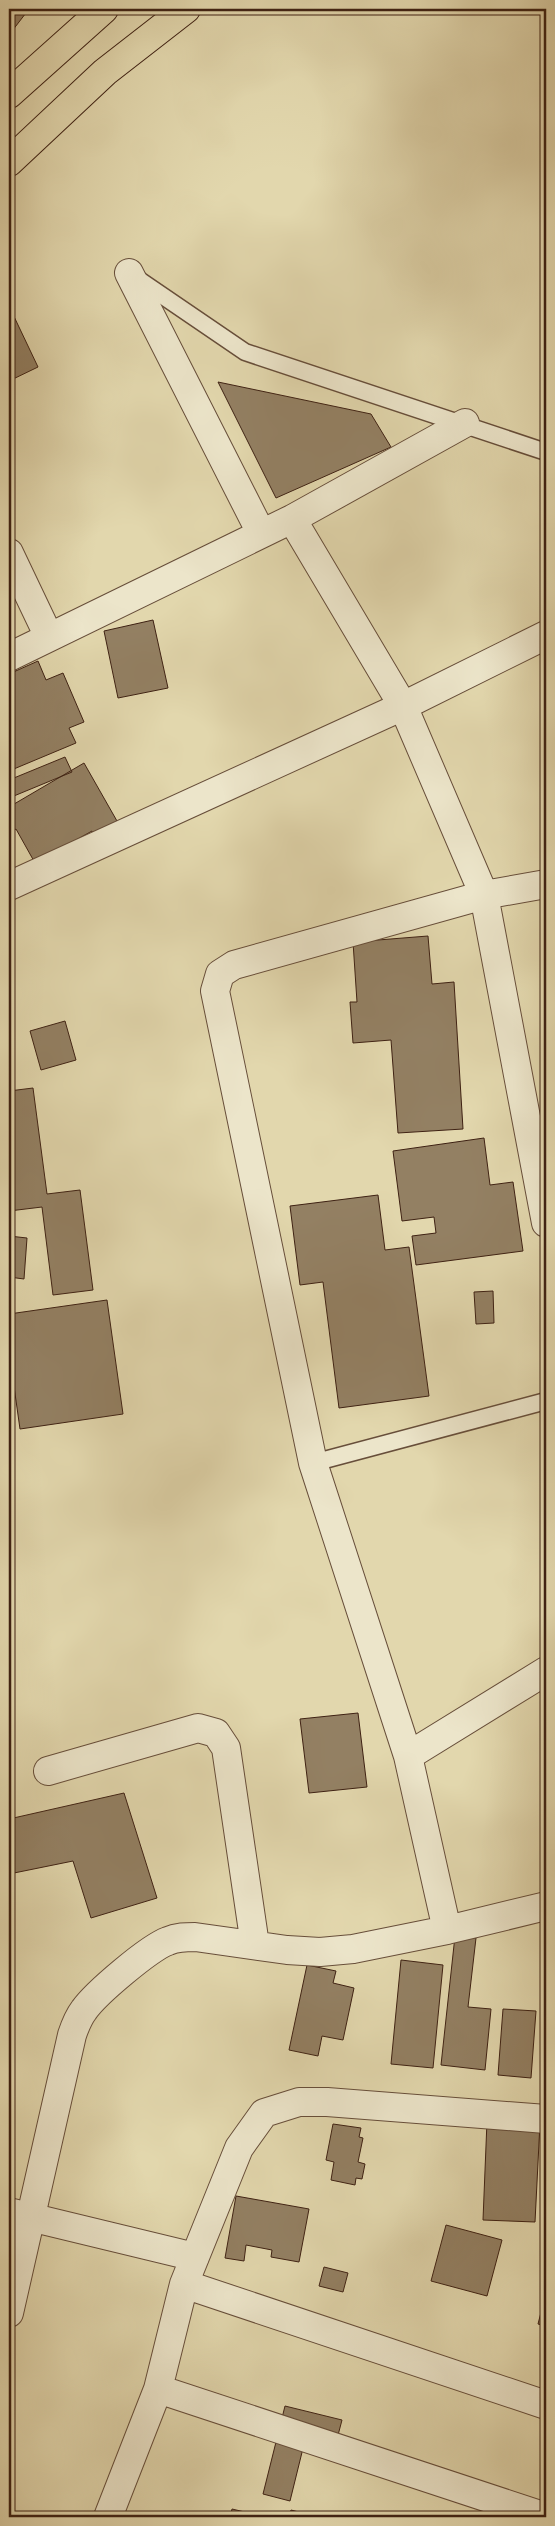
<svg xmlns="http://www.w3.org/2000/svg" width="555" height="2526" font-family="'IM FELL Great Primer',serif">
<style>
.building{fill:#938063;stroke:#3e2113}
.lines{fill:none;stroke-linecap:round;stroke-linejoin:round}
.service-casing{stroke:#674e3a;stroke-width:19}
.minor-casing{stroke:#674e3a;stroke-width:30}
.primary-casing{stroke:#3e2113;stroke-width:30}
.service{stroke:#ece5ca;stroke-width:16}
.minor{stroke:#ece5ca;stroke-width:28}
.primary{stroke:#e2d7ad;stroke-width:28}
</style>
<rect width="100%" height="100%" fill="#e2d7ad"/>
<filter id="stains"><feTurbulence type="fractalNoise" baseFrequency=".004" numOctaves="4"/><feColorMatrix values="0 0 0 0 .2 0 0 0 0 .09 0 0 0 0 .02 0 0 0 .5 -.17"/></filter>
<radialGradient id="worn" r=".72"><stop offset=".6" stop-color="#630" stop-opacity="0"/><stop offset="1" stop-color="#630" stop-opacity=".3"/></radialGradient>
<path class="building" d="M9 9H29L9 35Z
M9 306 38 367 9 381Z
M218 382 371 414 391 447 276 498Z
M153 620 168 688 118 698 104 631Z
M38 661 46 680 63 673 84 722 69 728 76 743 9 771V674Z
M65 757 72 772 9 798V780Z
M84 763 117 821 94 835 92 831 35 863 16 829 9 833V807Z
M428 936 432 984 454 982 463 1129 398 1133 391 1040 353 1043 350 1002H357L353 942Z
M65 1021 76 1060 41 1070 30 1031Z
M33 1088 47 1194 80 1190 93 1290 53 1295 42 1207 9 1211V1091Z
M484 1138 490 1185 513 1182 523 1251 416 1265 412 1236 436 1233 434 1217 402 1221 393 1151Z
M378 1195 385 1250 409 1247 429 1396 339 1408 323 1282 300 1285 290 1206Z
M9 1236 27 1238 24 1279 9 1277Z
M493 1291 494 1323 476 1324 474 1292Z
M107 1300 123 1414 20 1429 9 1351V1314Z
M358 1713 367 1787 309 1793 300 1719Z
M124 1793 157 1898 91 1918 73 1861 9 1874V1819Z
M455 1936 476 1938 468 2007 491 2009 485 2070 441 2065Z
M401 1960 443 1965 433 2068 391 2064Z
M307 1965 336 1971 333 1983 354 1988 343 2040 322 2036 318 2056 289 2050Z
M503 2009 536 2011 531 2078 498 2075Z
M487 2121 540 2123 535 2222 483 2220Z
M333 2124 361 2128 359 2137 363 2138 358 2162 365 2164 362 2179 356 2178 355 2185 331 2180 334 2162 326 2160Z
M236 2196 309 2209 299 2262 271 2257 272 2250 246 2245 244 2261 225 2258Z
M446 2225 502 2240 487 2296 431 2281Z
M324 2267 348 2273 343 2292 319 2286Z
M546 2293V2326L538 2324Z
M285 2406 342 2420 337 2439 307 2432 290 2501 263 2494Z
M232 2509 266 2517H230Z
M291 2510 318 2517H289Z"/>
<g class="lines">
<g class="service-casing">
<path id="service" d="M135 277 245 352 546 452
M313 1463 546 1401"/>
</g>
<g class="minor-casing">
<path id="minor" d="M129 273 261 533
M292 519 403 706 484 895 546 1223
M9 553 49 637
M9 657 292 519 465 423
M9 886 403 706 546 635
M408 1756 546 1671
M48 1771 198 1728 216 1733 226 1748 255 1945
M447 1930 408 1756 313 1463 215 991 220 974 234 965 484 895 546 884
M9 2212 195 2257
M184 2284 546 2405
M9 2313 72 2035C75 2026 78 2018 84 2010 96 1993 149 1948 168 1941 177 1937 186 1937 195 1937L287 1950 320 1952 353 1949 447 1930 546 1906
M158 2389 546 2517
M108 2517 158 2389 184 2284 239 2148 264 2113 299 2102H327L546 2119"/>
</g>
<g class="primary-casing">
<path id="primary" d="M9 94 104 9
M9 162 105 72 186 9"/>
</g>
<use href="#service" class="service"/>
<use href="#minor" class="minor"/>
<use href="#primary" class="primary"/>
</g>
<rect width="555" height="2526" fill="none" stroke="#e2d7ad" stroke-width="30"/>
<rect x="10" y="10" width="535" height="2506" fill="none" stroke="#3e2113" stroke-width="2.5"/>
<rect x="15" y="15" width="525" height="2496" fill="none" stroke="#3e2113"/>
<rect width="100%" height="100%" filter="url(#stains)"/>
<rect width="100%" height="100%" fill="url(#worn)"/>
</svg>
